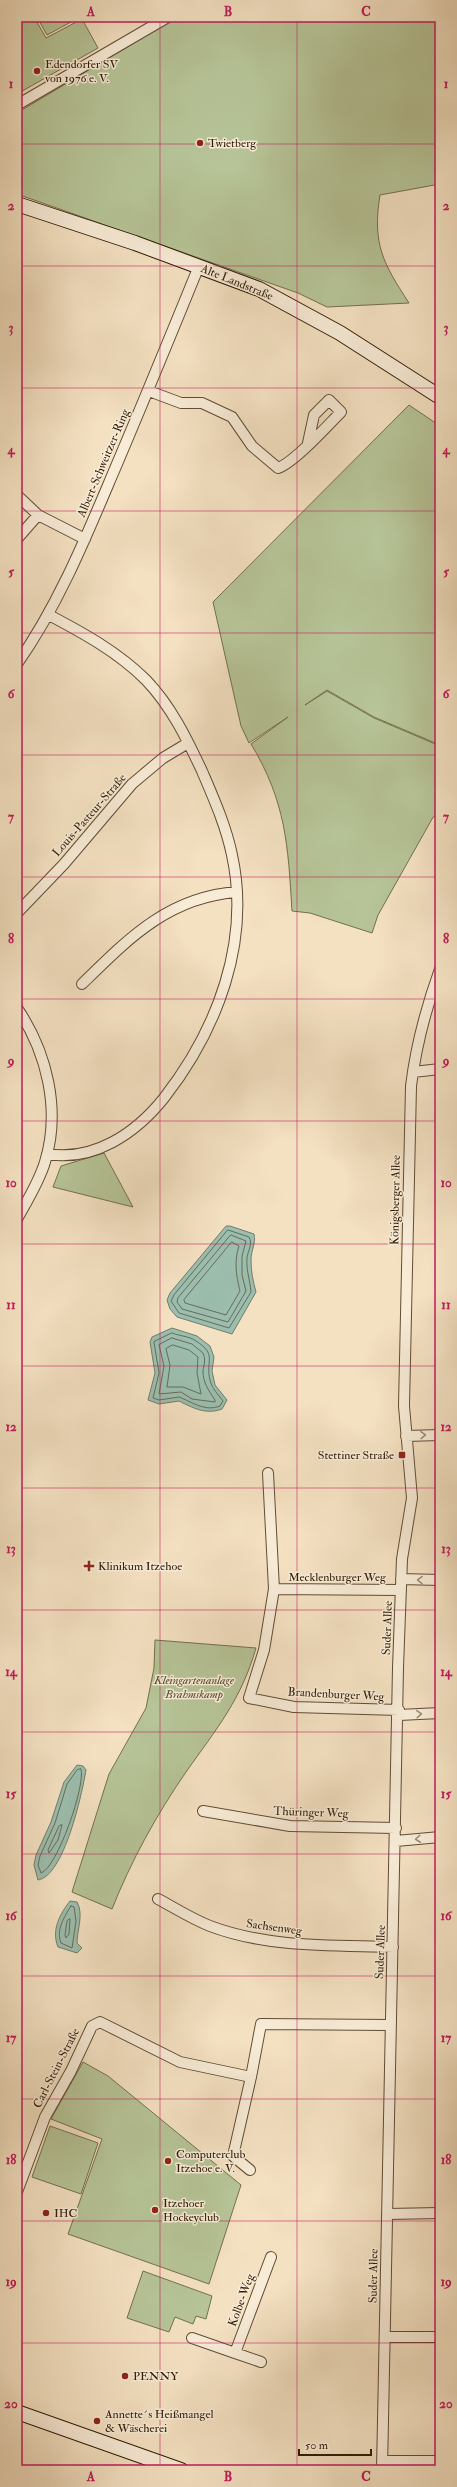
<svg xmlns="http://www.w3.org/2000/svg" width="457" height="2487" font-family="'IM FELL Double Pica',serif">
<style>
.green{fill:#b6c497;stroke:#72704e}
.water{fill:#9cbeae;stroke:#707d6b}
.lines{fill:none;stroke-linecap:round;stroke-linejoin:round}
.shore{stroke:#666c5a;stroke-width:1}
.street-casing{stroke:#604c35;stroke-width:12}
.secondary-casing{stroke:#2f1b06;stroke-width:16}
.street{stroke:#f8ecd7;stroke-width:10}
.secondary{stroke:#f8ecd7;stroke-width:14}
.oneway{stroke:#9e8e79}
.grid{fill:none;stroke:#c2185b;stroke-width:1;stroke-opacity:0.55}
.poi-dot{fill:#8f2418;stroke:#f8ecd7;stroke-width:1.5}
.labels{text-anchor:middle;stroke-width:3;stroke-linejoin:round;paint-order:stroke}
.poi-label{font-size:12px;fill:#2f1b06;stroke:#f8ecd7;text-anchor:start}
.street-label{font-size:12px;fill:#2f1b06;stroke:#f8ecd7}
.park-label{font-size:12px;font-style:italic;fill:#584e32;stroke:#f8ecd7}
.neatline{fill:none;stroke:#c2185b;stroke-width:1.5}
.grid-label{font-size:13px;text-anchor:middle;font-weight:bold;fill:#c2185b}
</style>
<rect width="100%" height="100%" fill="#f4e1c2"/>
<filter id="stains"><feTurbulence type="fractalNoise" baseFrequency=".005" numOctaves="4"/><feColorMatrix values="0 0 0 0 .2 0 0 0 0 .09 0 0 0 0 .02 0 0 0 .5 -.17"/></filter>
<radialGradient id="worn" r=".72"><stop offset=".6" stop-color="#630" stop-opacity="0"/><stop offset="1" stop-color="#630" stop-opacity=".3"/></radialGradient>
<path class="green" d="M17 17H34L46 38 82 19 98 48 17 94Z
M37 17H80L47 35Z
M177 17H440V184L380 195C372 244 383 263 409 303L327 307 298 293 17 194V113Z
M409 405 440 426V745L374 717 327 690 305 705 327 691 374 718 440 746V809L432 819 378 915 372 933 310 913 292 911C288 845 286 802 251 744L288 717 249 743 241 726 213 602Z
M104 1153 133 1207 53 1187 61 1166Z
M155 1640 256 1648C241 1700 217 1728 186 1772 157 1814 131 1861 112 1909L72 1892 109 1774 146 1708 154 1668Z
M83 2062 108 2076 241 2185 209 2284 68 2234 102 2139 51 2119Z
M50 2126 98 2143 81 2194 32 2177Z
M143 2271 212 2296 206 2319 196 2316 193 2324 175 2317 169 2332 127 2318Z"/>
<path class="water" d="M226 1226H230L254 1234C256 1244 251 1250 251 1260 251 1272 253 1281 256 1292L232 1334 177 1317 170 1309 167 1300 170 1293Z
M172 1328 197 1336 210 1346 214 1357 212 1371 215 1385 227 1400 222 1409C206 1415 193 1408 179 1401L159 1404 148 1400 155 1373 150 1342 152 1337Z
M77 1765 83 1766 86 1770C82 1794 64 1876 38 1880L34 1865 36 1855 51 1822 64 1782Z
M70 1901 77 1902C84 1914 77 1930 77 1943L82 1948 77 1953 58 1947C51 1930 60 1914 70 1901Z"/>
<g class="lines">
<path class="shore" d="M228 1230 249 1237C253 1244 248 1250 247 1258 246 1270 250 1280 251 1292L229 1328 179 1313 171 1301 174 1295Z
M231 1235 246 1241 242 1256V1275L246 1291 228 1322 182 1309 177 1302 178 1298Z
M232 1242 239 1246C234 1261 236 1275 240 1291L226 1315 185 1303 184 1300Z
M172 1333C179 1336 189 1336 196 1341 218 1355 205 1361 210 1380 212 1389 218 1394 223 1401L220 1406C205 1412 192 1402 179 1397L159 1400 153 1398 159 1373 154 1342Z
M172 1338 192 1344 203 1353C206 1360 204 1364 203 1371 203 1383 209 1391 215 1400V1402L192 1399 181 1392 159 1394 164 1366 159 1345Z
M173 1345 189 1350 198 1357 197 1373 201 1394 183 1387H167L170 1365 166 1349Z
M81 1769C86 1785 57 1868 41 1873L38 1865 40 1856 55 1823 67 1784 77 1770Z
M62 1825 58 1840 49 1853 48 1850 59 1826Z
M71 1906 74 1907 76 1921 72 1948 61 1943C56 1930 64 1917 71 1906Z
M70 1919 69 1934 66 1938 65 1935 67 1921Z"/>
<g class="street-casing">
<path id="street" d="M17 105 168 17
M149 391 181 403H202L232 417 252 446 278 468C294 463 328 425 341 412L329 400 314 415 308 443
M17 495 38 515 85 539
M17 539 38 515
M17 664C57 607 84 542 111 478 141 408 170 337 199 266
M17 913 64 864 132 784 163 758 188 743
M82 984C128 939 168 897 237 892
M17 1008C47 1052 61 1110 45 1162 39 1182 27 1201 17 1219
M413 1072 440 1069
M47 1154C94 1162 136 1133 164 1098 217 1030 251 942 232 855 226 826 214 799 202 771 187 739 171 706 146 680 118 652 83 633 49 615
M406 1436 440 1435
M268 1473 274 1589 264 1650 249 1698 294 1707 399 1710
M401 1579 440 1580
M274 1589 401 1590
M399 1715 440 1713
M203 1811 290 1826 396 1828
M396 1841 440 1837
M158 1899C175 1908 192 1919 210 1926 268 1948 332 1945 393 1947
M250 2170 233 2156 251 2077
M17 2192 45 2117 71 2071 92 2026 100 2022 180 2062 251 2077 261 2024 390 2025
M387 2214 440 2213
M385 2337H440
M192 2338 235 2353 271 2257
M235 2353 261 2362
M382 2461H440
M382 2470 398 1668 402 1559 412 1498 404 1406 411 1086C416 1045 426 1008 440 969"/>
</g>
<g class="secondary-casing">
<path id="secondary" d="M17 204 135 243 259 289 340 333 440 397
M17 2412 181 2470"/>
</g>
<use href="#street" class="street"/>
<use href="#secondary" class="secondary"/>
</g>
<defs><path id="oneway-chevron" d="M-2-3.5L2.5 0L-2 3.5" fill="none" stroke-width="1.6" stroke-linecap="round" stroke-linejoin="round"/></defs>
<g class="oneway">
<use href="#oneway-chevron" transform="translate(423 1435) rotate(-2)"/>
<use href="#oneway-chevron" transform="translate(420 1580) rotate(-179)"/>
<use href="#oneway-chevron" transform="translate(419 1714) rotate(-4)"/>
<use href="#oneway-chevron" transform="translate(418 1839) rotate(174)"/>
</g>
<path class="grid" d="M160 17V2470M297 17V2470M17 144H440M17 266H440M17 388H440M17 511H440M17 633H440M17 755H440M17 877H440M17 999H440M17 1121H440M17 1244H440M17 1366H440M17 1488H440M17 1610H440M17 1732H440M17 1854H440M17 1976H440M17 2099H440M17 2221H440M17 2343H440"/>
<g class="poi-dot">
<circle cx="37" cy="71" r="4"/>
<circle cx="200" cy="143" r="4"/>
<rect x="398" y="1451" width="8" height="8" rx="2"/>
<path d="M87 1560h4v4h4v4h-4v4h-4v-4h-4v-4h4z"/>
<circle cx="168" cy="2161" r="4"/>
<circle cx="155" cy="2210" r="4"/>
<circle cx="46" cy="2213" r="4"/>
<circle cx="125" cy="2376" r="4"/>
<circle cx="97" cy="2421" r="4"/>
</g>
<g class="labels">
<g class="poi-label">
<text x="45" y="68">Edendorfer SV<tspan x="45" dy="14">von 1976 e. V.</tspan></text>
<text x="208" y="147">Twietberg</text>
<text x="394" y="1459" text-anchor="end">Stettiner Straße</text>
<text x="98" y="1570">Klinikum Itzehoe</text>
<text x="176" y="2158">Computerclub<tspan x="176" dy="14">Itzehoe e. V.</tspan></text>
<text x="163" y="2207">Itzehoer<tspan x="163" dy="14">Hockeyclub</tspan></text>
<text x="54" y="2217">IHC</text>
<text x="133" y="2380">PENNY</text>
<text x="105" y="2418">Annette´s Heißmangel<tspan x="105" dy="14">&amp; Wäscherei</tspan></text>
</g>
<g class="street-label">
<text transform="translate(237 282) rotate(22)" y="4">Alte Landstraße</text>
<text transform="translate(103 463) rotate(-67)" y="4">Albert-Schweitzer-Ring</text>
<text transform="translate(89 815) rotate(-49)" y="4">Louis-Pasteur-Straße</text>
<text transform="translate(395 1200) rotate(-89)" y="4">Königsberger Allee</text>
<text x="337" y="1581">Mecklenburger Weg</text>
<text transform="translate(387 1628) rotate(-88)" y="4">Suder Allee</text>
<text transform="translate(336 1694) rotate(3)" y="4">Brandenburger Weg</text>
<text transform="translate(311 1812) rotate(2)" y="4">Thüringer Weg</text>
<text transform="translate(274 1927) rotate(8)" y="4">Sachsenweg</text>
<text transform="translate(380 1952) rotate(-88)" y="4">Suder Allee</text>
<text transform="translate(56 2068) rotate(-63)" y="4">Carl-Stein-Straße</text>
<text transform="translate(373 2276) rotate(-89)" y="4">Suder Allee</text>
<text transform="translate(241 2300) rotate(-70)" y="4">Kolbe-Weg</text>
</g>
<g class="park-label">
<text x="194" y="1684">Kleingartenanlage<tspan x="194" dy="14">Brahmskamp</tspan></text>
</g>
</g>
<rect width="457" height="2487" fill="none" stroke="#f4e1c2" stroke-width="44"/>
<path d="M299 2449v6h72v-6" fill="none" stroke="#2f1b06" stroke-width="2"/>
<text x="305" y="2449" font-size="12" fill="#2f1b06" stroke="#f8ecd7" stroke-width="3" paint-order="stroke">50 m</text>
<rect x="22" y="22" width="413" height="2443" class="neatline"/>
<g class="grid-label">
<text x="91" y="16">A</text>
<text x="228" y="16">B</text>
<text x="366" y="16">C</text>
<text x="11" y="88">1</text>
<text x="446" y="88">1</text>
<text x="11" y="210">2</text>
<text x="446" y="210">2</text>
<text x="11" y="332">3</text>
<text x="446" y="332">3</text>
<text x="11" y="454">4</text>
<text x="446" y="454">4</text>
<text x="11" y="576">5</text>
<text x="446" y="576">5</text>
<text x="11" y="698">6</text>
<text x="446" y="698">6</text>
<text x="11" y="821">7</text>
<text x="446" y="821">7</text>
<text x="11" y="943">8</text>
<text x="446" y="943">8</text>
<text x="11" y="1065">9</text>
<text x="446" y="1065">9</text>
<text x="11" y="1187">10</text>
<text x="446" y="1187">10</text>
<text x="11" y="1309">11</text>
<text x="446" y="1309">11</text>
<text x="11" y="1431">12</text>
<text x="446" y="1431">12</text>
<text x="11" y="1553">13</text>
<text x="446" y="1553">13</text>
<text x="11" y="1676">14</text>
<text x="446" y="1676">14</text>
<text x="11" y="1798">15</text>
<text x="446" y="1798">15</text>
<text x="11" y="1920">16</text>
<text x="446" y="1920">16</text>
<text x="11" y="2042">17</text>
<text x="446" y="2042">17</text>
<text x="11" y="2164">18</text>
<text x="446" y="2164">18</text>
<text x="11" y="2286">19</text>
<text x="446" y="2286">19</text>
<text x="11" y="2408">20</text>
<text x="446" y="2408">20</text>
<text x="91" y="2481">A</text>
<text x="228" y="2481">B</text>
<text x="366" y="2481">C</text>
</g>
<rect width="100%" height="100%" filter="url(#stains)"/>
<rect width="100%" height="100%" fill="url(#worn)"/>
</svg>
